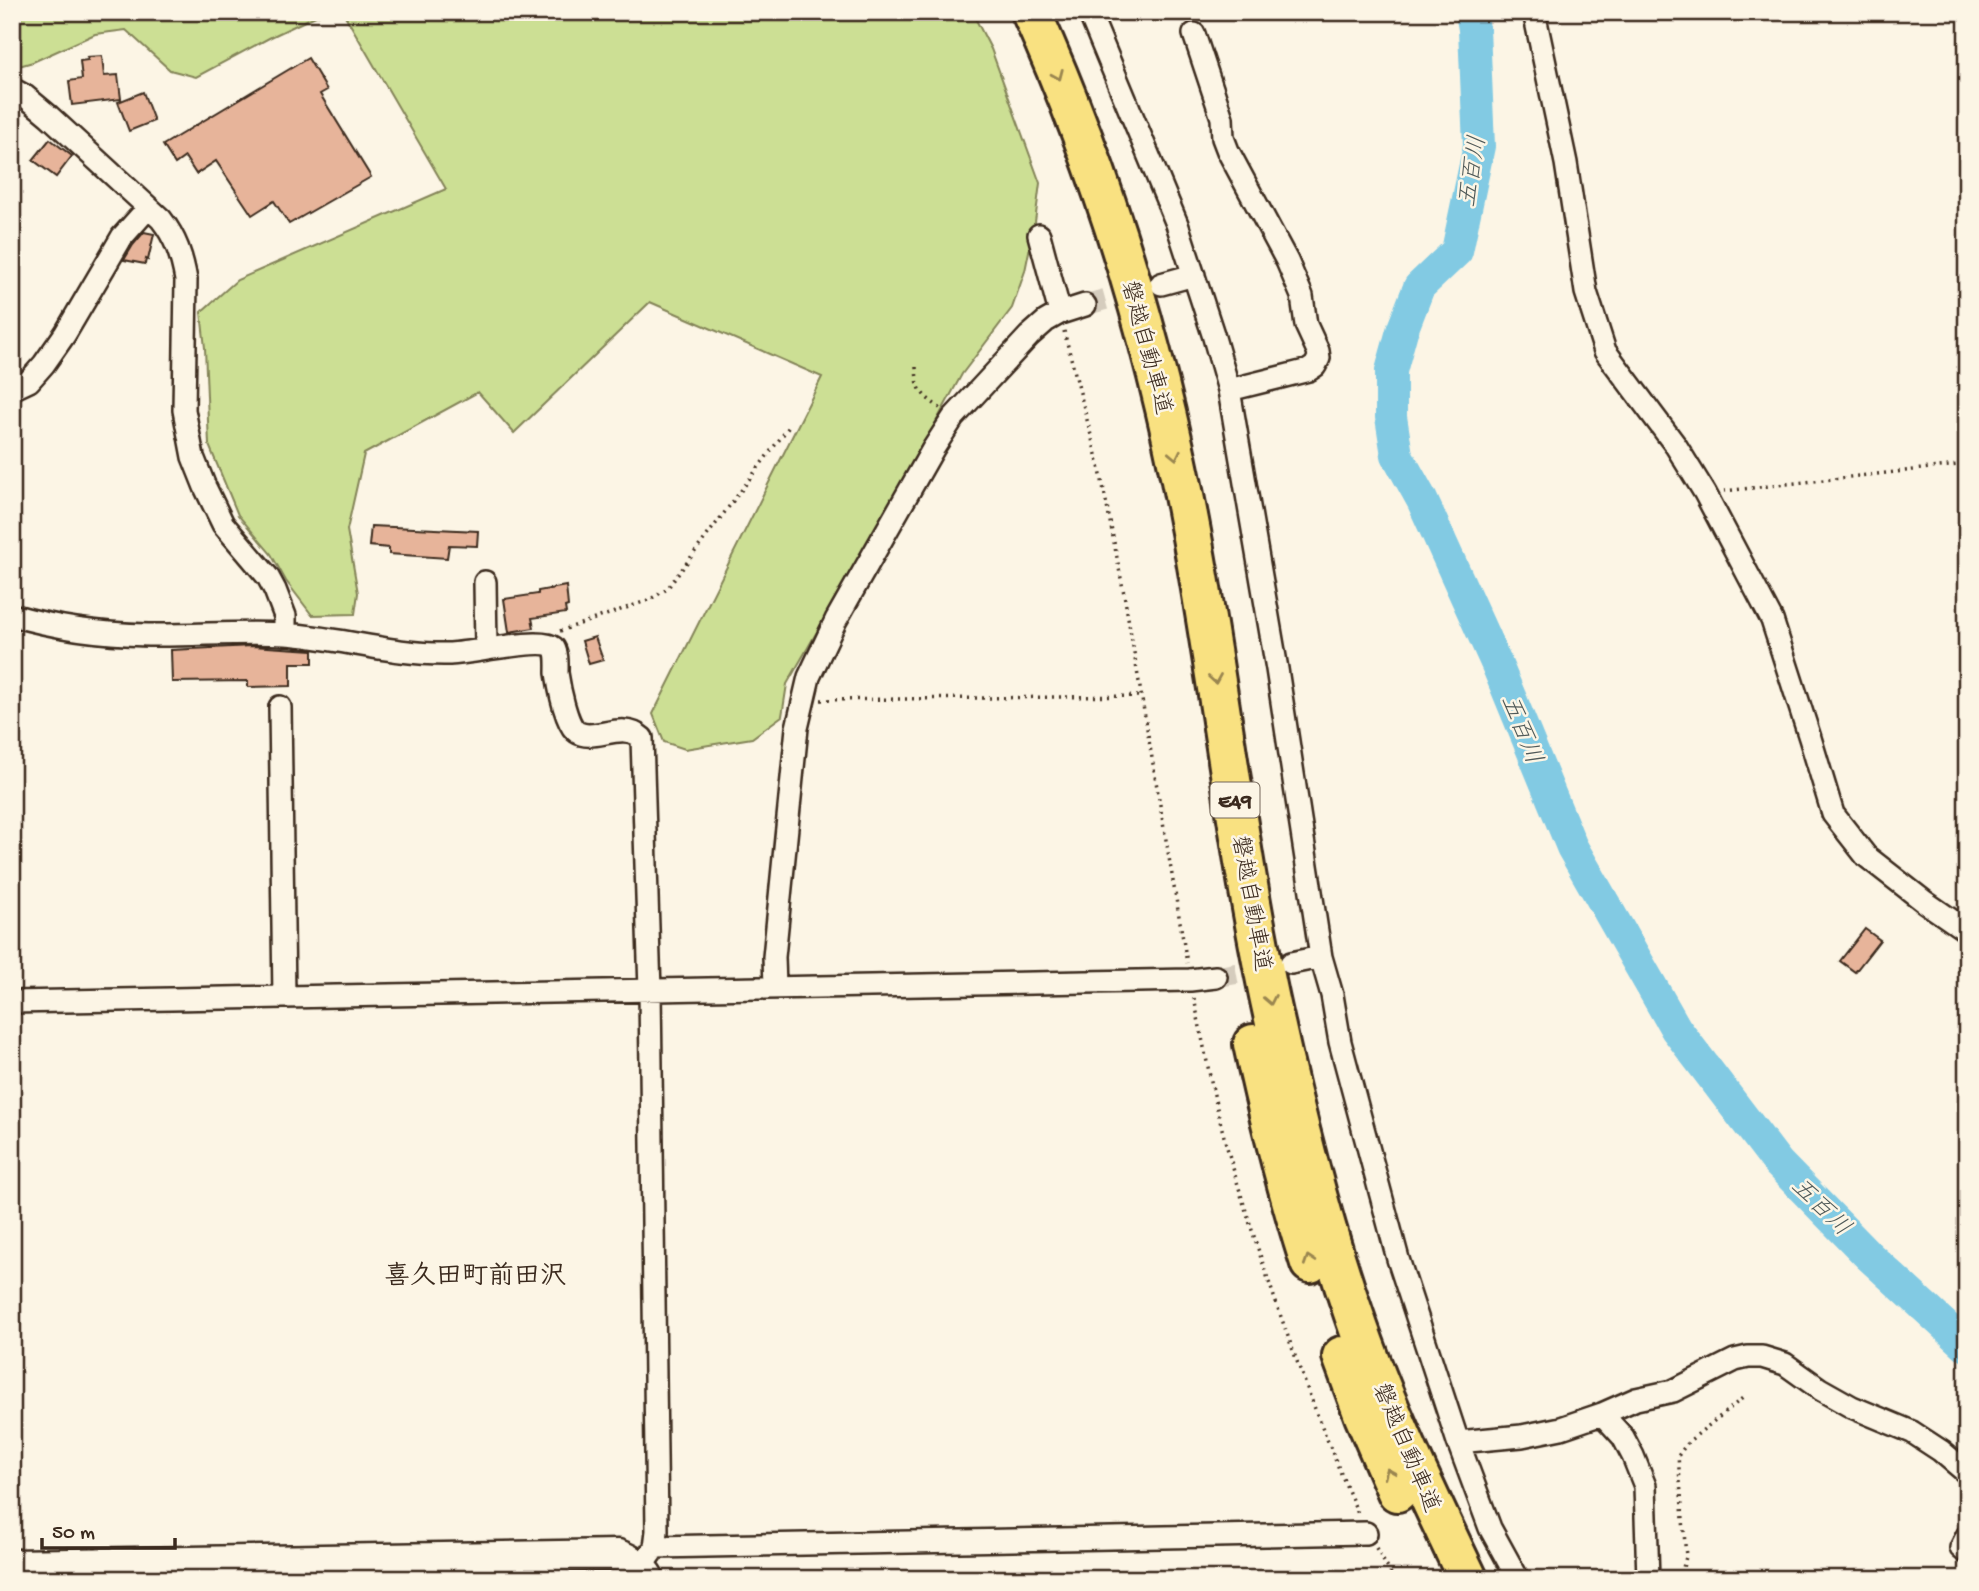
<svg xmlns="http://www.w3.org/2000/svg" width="1979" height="1591" font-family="'Gochi Hand','Klee One',sans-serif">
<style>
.green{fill:#ccdf94;stroke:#848459;stroke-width:2}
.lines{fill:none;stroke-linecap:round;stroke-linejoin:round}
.river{stroke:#82cae3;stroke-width:32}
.building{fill:#e7b49a;stroke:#3b2a1e;stroke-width:2}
.street-tunnel{stroke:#d5ccbd;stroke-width:21;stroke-dasharray:21 10;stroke-linecap:butt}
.street-casing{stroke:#3b2a1e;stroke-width:26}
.secondary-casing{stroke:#3b2a1e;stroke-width:35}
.highway-casing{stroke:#3b2a1e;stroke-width:44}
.path{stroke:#3b2a1e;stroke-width:3.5;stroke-dasharray:2 5;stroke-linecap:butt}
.street{stroke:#fcf5e5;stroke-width:21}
.secondary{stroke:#fcf5e5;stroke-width:30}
.highway{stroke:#f9e181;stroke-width:38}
.oneway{stroke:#9a8650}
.labels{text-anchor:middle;stroke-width:5;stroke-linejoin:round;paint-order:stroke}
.shield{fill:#fcf5e5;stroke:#75675a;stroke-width:2}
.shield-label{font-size:21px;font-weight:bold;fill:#3b2a1e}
.street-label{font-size:23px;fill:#3b2a1e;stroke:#fcf5e5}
.water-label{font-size:24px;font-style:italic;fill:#505a59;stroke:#fcf5e5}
.quarter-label{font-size:26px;font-weight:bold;fill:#3b2a1e;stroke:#fcf5e5}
</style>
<rect width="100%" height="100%" fill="#fcf5e5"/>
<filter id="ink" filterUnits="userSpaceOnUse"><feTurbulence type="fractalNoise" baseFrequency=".0143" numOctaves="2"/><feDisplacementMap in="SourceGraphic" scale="14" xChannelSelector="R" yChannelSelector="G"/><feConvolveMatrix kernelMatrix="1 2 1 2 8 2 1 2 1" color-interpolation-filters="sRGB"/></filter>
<g filter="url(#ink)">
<path class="green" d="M12 12H324L271 37 196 77 170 70 126 30 95 34 33 62 12 68Z
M343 12H972L991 49 1040 183 1035 222 1025 271 1012 308 962 374 913 464 787 684 782 716 752 738 685 749 664 742 653 714 822 377 650 302 514 433 478 392 364 454 347 530 358 593 355 614 312 615 286 581 271 554 238 515 209 445 205 348 201 312 237 280 446 189Z"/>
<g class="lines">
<path class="river" d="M1471 12 1474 29 1479 146 1457 251 1419 287 1402 331 1391 371V417L1397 455 1422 500 1497 665 1572 847 1676 1029 1778 1163 1869 1256 1967 1346"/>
</g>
<path class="building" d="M102 56 104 76 118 75 121 99 72 105 69 81 82 79 80 61 88 60 87 57Z
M308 58 327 90 320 94 371 177 289 224 274 201 252 215 216 161 196 174 185 157 175 164 163 145Z
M143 92 154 121 129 131 118 102Z
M50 139 72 156 56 177 33 160Z
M144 232 154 234 148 260 146 259 145 264 124 260 133 245Z
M371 526 478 531 477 546 449 545 447 558 389 554V548L369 546Z
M566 586 568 606 565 607 566 613 532 618 534 628 509 632 504 599 538 594V591Z
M595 637 603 660 589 664 582 641Z
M252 646 313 650V663H291V686L248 687V681L172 682 171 650Z
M1865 929 1880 940 1855 972 1840 961Z"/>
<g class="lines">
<path class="street-tunnel" d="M1085 305 1140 290
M1216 977 1272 967"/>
<g class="street-casing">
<path id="street" d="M1089 12 1177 224 1213 334 1229 390 1277 669 1321 957 1332 995 1340 1042 1398 1259 1458 1442 1490 1528 1518 1579
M1534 12 1566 163 1586 292 1605 351 1676 446 1705 493 1772 620 1810 738 1833 814 1866 856 1925 902 1967 931
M1194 34 1222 118 1223 138 1228 151 1287 261 1302 296 1306 325 1318 351 1319 358 1315 366 1309 370 1229 390
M12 89 25 96 49 116 161 219C176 238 182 257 186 280L184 410 193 457 205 487 223 524 268 577 275 590 285 616V634
M1039 235 1060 313
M1161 284 1194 275
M12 389 29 381 44 364 65 334 122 237 148 208
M485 582 486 649
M12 615C56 628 102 634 148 635 194 636 240 631 286 634 340 638 394 655 448 654 467 654 541 637 553 647 558 652 557 666 557 673 559 686 566 725 577 732 593 743 623 720 642 738L650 991 657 1531 655 1547 641 1567
M280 707 284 997
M1291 963 1321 957
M775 987 774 957 797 728 809 677 836 620 933 449 953 418 1029 336 1046 321 1060 313 1085 305
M12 1002 1190 980 1216 977
M1602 1414 1623 1437 1633 1456 1645 1486 1648 1579
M1458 1442 1522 1436 1561 1428 1602 1414 1636 1399 1673 1391 1735 1360 1748 1357H1762L1785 1364 1820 1389 1852 1407 1912 1432 1941 1451 1967 1473
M1967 1536 1961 1548 1967 1553
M655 1547 1366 1533"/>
</g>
<g class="secondary-casing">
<path id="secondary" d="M12 1565 618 1555C631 1560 642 1566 649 1579"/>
</g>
<g class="highway-casing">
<path id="highway" d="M1031 12C1104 174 1156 346 1189 521 1220 684 1237 851 1273 1014 1295 1115 1320 1217 1354 1315 1385 1406 1427 1493 1468 1579
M1253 1044C1269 1118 1287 1191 1310 1263
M1342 1356 1364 1416 1397 1492"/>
</g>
<path class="path" d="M1064 331 1100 470 1124 594 1187 963
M916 367C917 391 921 394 940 408
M1724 491 1967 464
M560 631 649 600 667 589 791 424
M821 700 1142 696
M1194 998C1204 1046 1213 1096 1226 1144 1262 1270 1307 1396 1359 1516
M1376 1548 1394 1579
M1677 1579 1682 1571 1686 1557 1678 1456 1688 1442 1744 1397"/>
<use href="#street" class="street"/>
<use href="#secondary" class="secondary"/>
<use href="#highway" class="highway"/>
</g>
<defs><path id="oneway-chevron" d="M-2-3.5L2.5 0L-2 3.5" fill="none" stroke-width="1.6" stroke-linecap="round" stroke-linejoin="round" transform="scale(1.75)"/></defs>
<g class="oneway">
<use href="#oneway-chevron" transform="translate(1058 75) rotate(67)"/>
<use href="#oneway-chevron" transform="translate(1175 455) rotate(78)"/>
<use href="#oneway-chevron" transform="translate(1215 679) rotate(81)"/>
<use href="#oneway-chevron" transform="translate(1270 1000) rotate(79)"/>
<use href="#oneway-chevron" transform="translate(1309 1260) rotate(-108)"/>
<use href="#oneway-chevron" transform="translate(1389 1473) rotate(-114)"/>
</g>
</g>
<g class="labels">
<rect class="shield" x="1210.5" y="782.5" width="49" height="35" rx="5"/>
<g class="shield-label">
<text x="1235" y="807">E49</text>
</g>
<g class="street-label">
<text transform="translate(1148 347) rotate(75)" y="8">磐越自動車道</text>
<text transform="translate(1253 903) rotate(80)" y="8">磐越自動車道</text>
<text transform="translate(1408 1447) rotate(67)" y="8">磐越自動車道</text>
</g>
<g class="water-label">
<text transform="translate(1471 171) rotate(-81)" y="8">五百川</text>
<text transform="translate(1523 729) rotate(68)" y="8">五百川</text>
<text transform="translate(1822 1206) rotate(44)" y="8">五百川</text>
</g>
<g class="quarter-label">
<text x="475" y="1283">喜久田町前田沢</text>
</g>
</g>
<rect width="1979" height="1591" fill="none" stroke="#fcf5e5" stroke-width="42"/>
<rect x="21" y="21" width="1937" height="1549" fill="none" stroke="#3b2a1e" stroke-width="2.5" filter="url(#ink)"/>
<path d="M42 1538v10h133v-10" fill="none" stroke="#3b2a1e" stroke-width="3.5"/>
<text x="52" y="1538" font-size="21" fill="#3b2a1e" stroke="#fcf5e5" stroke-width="5" paint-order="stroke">50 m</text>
</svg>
